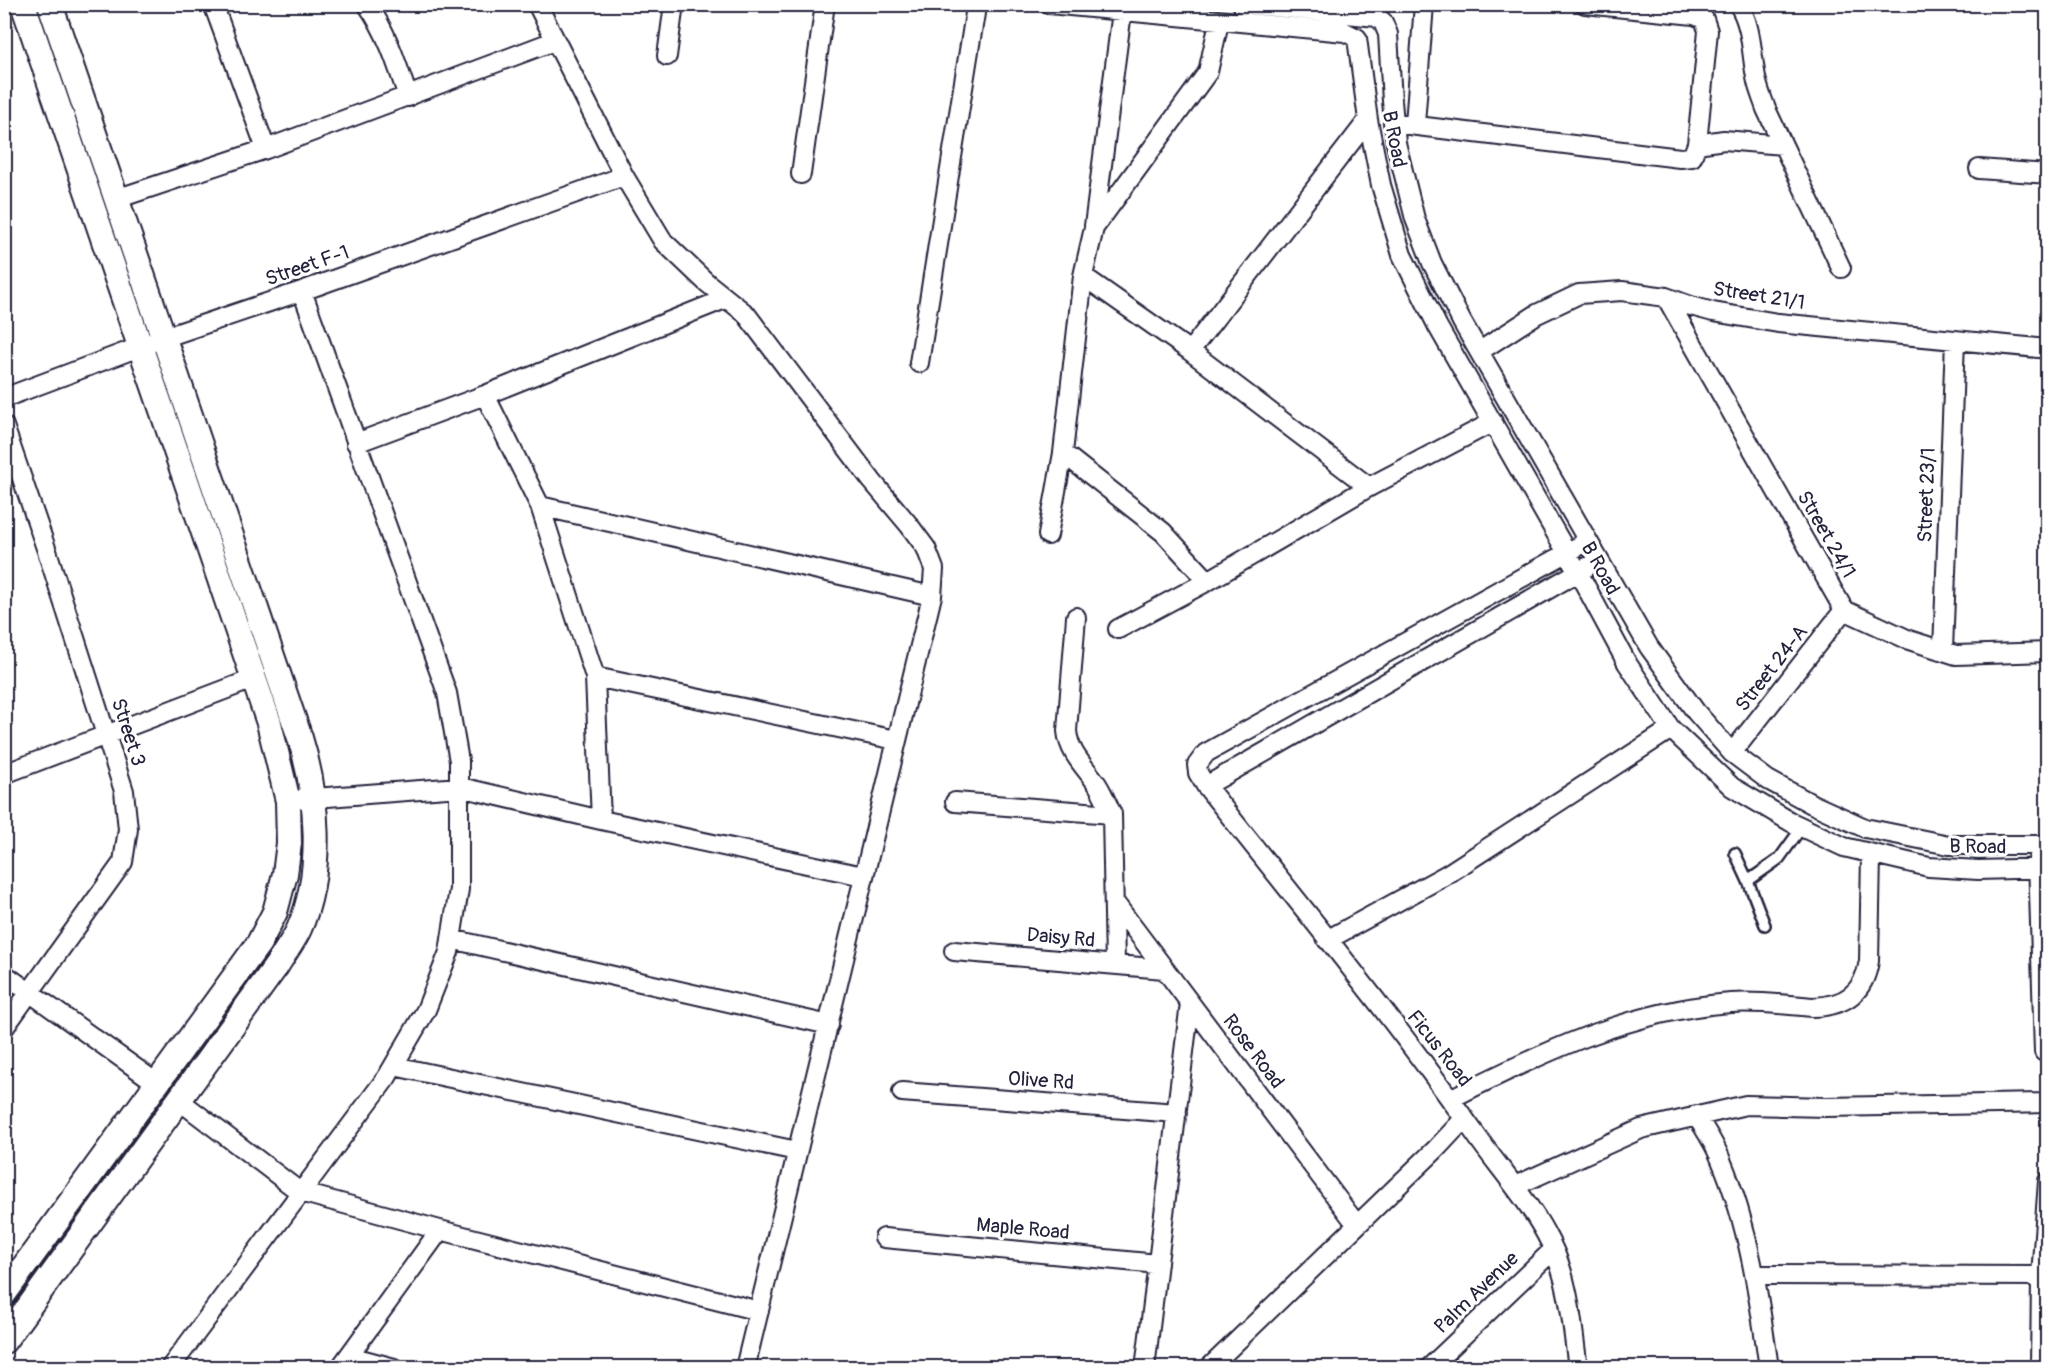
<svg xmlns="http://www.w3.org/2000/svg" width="2052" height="1372" font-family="Pangolin,sans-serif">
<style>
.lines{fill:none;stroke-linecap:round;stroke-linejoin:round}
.lane-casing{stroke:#22223b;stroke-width:14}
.street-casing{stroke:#22223b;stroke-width:22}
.secondary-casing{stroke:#22223b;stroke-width:28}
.lane{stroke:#fff;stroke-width:9}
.street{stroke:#fff;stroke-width:18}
.secondary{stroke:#fff;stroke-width:24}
.labels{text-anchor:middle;stroke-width:6;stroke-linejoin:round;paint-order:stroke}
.street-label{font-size:20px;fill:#22223b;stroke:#fff}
</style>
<rect width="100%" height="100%" fill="#fff"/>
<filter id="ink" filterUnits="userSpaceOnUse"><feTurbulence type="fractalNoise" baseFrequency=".0167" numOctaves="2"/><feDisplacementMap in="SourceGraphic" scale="12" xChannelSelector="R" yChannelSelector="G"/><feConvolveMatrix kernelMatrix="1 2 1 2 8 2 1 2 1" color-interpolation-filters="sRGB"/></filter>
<g filter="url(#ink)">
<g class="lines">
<g class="lane-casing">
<path id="lane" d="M1735 853 1748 881 1765 925
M1748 881 1779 859 1802 827"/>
</g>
<g class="street-casing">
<path id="street" d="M213 4 266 149
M367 4C387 32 397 64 408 97
M537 4 624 176 663 241 706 282 746 314 872 481 909 525 926 548 934 569 932 596C868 853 809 1111 745 1368
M1049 4 1345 32 1357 38
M1242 4 1377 17
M1738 4C1753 26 1751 57 1757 82 1759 91 1763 100 1766 109L1841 268
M1377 17 1383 22 1388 34 1392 101 1396 143 1415 219 1432 263 1462 322 1649 647 1696 712 1732 753 1768 780 1812 804 1865 828 1949 845H2048
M1357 38 1368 120 1381 185 1402 255 1438 327 1578 572 1627 663 1671 729 1732 787 1791 822 1844 847 1929 867 1978 870 2048 868
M667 56 674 4
M1393 123 1680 158 1692 157 1697 144 1708 31 1704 19 1694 15 1585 4
M1415 124 1424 4
M1697 144 1724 140 1783 145
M1979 169 2048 174
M801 174 825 4
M116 199 266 149 554 41
M1094 226 1123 4
M1083 276 1190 351 1369 487
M1666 297 1844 610 1909 640 1956 655 2048 652
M1190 351 1368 120
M1480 351 1537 314 1579 294 1622 291 1666 297 1691 306 1713 312 1778 323 2048 349
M919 363 976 7
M485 395 540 506 595 677 601 820
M4 398 163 338 302 291 624 176
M4 426 48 554 124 791 128 829 123 862 4 1028
M356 443 485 395 725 299
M1063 453 1163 532 1208 581
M540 506 932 596
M1048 535 1063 453 1083 276 1094 228 1208 72 1219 22
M1076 617 1067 731C1069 753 1085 767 1097 784 1103 793 1107 804 1112 814
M1118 629 1208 581 1369 487 1493 422
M1943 650 1955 341
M595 677 896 740
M1732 753 1844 610
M4 774 253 679
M1206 786 1587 567
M301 799 460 787 601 820 863 876
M955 802 1112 814 1115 965
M2038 859 2044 1052
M1115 903 1357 1225
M451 939 829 1025
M1327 940 1446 875 1671 729
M954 951 1164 969
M4 974 158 1084
M394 1066 797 1151
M902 1092 1177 1113
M1450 1099C1539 1054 1630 1010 1731 1003 1758 1001 1786 1005 1813 1007 1845 1006 1864 993 1869 961L1871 855
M180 1101 300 1192 440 1230 759 1311
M1696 1115C1705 1130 1715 1144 1721 1160 1749 1226 1759 1297 1769 1368
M1515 1186 1641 1129 1746 1105 1826 1107 2048 1103
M884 1238 1158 1264
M1756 1275 2041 1276
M349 1356 394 1368
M170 1368 387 1077 426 1010 449 952 459 889V761L447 693 302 291
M340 1368 440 1230
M1145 1368 1190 1003
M1209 1368 1436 1149 1464 1119
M1429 1368 1553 1250
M1578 1368C1572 1326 1570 1282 1551 1244 1532 1204 1501 1171 1476 1135 1392 1016 1297 901 1206 786L1198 773 1197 765 1206 753 1588 541
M2040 1368 2041 1276 2048 1181"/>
</g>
<g class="secondary-casing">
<path id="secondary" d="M4 1294 259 943 275 912 285 874 289 843 288 801 269 723 23 4
M4 1341 277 965C284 953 293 942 299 929 324 873 318 796 300 738L50 4"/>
</g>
<use href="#lane" class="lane"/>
<use href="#street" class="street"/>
<use href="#secondary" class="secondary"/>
</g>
</g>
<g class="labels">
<g class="street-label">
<text transform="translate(1395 139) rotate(79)" y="7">B Road</text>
<text transform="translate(307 265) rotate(-19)" y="7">Street F-1</text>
<text transform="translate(1759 295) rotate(9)" y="7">Street 21/1</text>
<text transform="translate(1926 495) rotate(-88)" y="7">Street 23/1</text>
<text transform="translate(1827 534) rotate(60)" y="7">Street 24/1</text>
<text transform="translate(1601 568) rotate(61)" y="7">B Road</text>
<text transform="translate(1771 668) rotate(-52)" y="7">Street 24-A</text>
<text transform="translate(129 732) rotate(72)" y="7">Street 3</text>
<text transform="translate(1978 846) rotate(1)" y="7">B Road</text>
<text transform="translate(1061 937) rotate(5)" y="7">Daisy Rd</text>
<text transform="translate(1440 1048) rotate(52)" y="7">Ficus Road</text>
<text transform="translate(1254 1051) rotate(53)" y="7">Rose Road</text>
<text transform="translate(1041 1080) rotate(4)" y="7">Olive Rd</text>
<text transform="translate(1023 1228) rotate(5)" y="7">Maple Road</text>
<text transform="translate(1476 1292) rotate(-44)" y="7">Palm Avenue</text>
</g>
</g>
<rect width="2052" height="1372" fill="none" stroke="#fff" stroke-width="24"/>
<rect x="12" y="12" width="2028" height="1348" fill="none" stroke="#22223b" stroke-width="2" filter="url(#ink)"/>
</svg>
